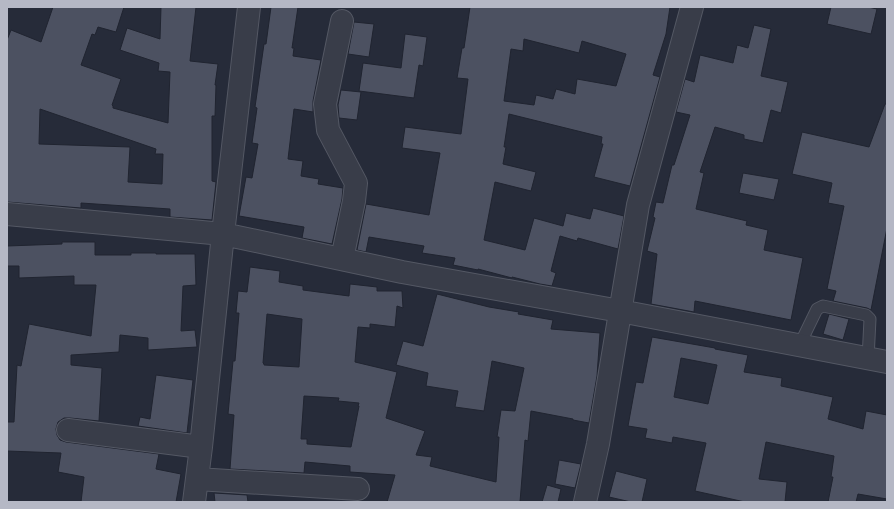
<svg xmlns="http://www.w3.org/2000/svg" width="894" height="509" font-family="'DejaVu Sans',sans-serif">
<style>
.building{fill:#4c5161;stroke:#202430;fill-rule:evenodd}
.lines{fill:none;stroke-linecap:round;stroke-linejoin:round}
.service-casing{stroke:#545864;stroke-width:13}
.minor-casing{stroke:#545864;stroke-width:24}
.service{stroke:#393d49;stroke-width:11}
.minor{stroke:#393d49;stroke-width:22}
</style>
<rect width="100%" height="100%" fill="#262b39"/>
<path class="building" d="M53 7H124L116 32 98 27 95 35 92 34 81 65 121 79 112 105 113 106V108L168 123 170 72 158 71 159 63 120 50 127 28 160 39 161 7H196L190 61 218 64 215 85H216L215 116H212V181L216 182 212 220 170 217V209L81 203V208L7 202V40L11 30 41 42ZM40 109 156 149 155 154H163L162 184 128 182 130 147 39 144Z
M271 7H298L292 48H294L293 56 321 60 313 101V112L294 109 288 159 303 161 301 176 319 179 318 184 343 188 342 199 332 244 302 238 304 227 239 216 246 177 252 178 258 144 252 143 257 108 255 107 264 44H266Z
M470 7H670L666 34 653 75 660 77 630 186 594 177 603 144H601L602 137 509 114 504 147H506L503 164 536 172 531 191 495 182 484 240 525 250 534 218 563 226 566 213 590 219 593 208 624 216 618 249 578 238 577 241 560 236 551 271 556 273 552 286 540 284 512 277V278L478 269V270L453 265 455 258 422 253 424 246 369 237 366 252 357 250 366 204 429 215 440 153 402 148 405 127 461 134 468 79 457 78 462 48H464ZM524 39 579 53 582 41 626 54 616 86 577 79 575 94 556 89 553 99 536 95 534 105 504 101 511 49 523 51Z
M831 7H868L877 9 871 34 827 24Z
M354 22 374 24 369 57 348 54Z
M754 25 771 29 761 76 788 82 781 113 771 110 763 143 744 139V135L715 127 700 172 704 173 696 209 747 221 746 225 768 230 764 250 803 258 791 320 695 301 694 312 651 304 657 254 647 251 655 218 653 217 656 202 663 203 672 165H674L690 115 676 112 685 79 694 82 700 55 733 63 737 45 748 48Z
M405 34 427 37 423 66 419 65 414 98 359 91 363 63 401 68Z
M341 90 361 92 357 120 339 118 338 105Z
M885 104H887V228L871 310 867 308 833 301 836 291 827 289 844 206 828 203 832 183 792 174 802 132 869 147Z
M743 173 779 179 774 200 739 193Z
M62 242H95V255H131V253H156V254H195L196 285 183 286 181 331 195 330 197 347 148 350V338L120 335 119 352 71 355V365L102 368 99 421 70 418H64L58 422 56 429 57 435 60 440 66 442 159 454 156 469 181 474 176 502H81L84 477 58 472 61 453 7 451V422H14L17 365 21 366 29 324 91 336 96 285H74V276L19 278V266H7V246L62 244Z
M250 267 280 271 279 282 303 286V290L349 296 350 284 377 287V291H402L403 308 397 306 395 327 370 324V328L358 327 355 362 397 372 386 418 425 431 416 455 432 457 430 466 496 482 499 437H497L501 410 515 411 524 368 492 361 484 411 455 407 458 391 426 386 428 373 396 365 403 341 423 346 437 294 489 307 519 312 518 314 553 320 551 329 600 333 597 376 589 423 573 420V419L531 411 528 441 525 440 520 502H387L395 475 350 472V466L305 462 304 473 230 469 234 415 228 414 233 361H235L239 313H236L238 291 247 292ZM267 314 302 319 299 367 264 365V364L263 363ZM304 396 339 398 338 401 359 403 358 406H359L351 447 307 444V439H301Z
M829 314 849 319 843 340 823 334Z
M652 337 715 348V349L748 355 744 372 782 378 781 386 833 397 828 419 863 429 866 411 887 415V499L858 494 856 502H828L833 477H831L834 456 766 442 759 479 787 482 785 502H745L695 491 706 443 673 437 672 443 645 438 647 429 628 426 636 382 643 383ZM681 358 717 365 708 404 674 397Z
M156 375 193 380 187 433 138 426 140 417 150 419Z
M559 460 581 464 575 488 555 484Z
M616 471 647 479 642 502H631L609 497Z
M547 485 561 489 558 502H542Z
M214 493 247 495 248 502H215Z"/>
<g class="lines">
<g class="service-casing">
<path id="service" d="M799 346 817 309 823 306 866 315 870 319 868 359"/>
</g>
<g class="minor-casing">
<path id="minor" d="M342 21 325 104 328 130 356 183 354 201 342 259
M7 214 223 234 402 272 620 311 887 362
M68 430 201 447
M197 479 358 489
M194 502 201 447 223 234 249 7
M585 502 598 444 638 205 692 7"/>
</g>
<use href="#service" class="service"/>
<use href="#minor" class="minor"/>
</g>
<rect width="894" height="509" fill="none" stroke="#b5b8c5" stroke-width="16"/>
</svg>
